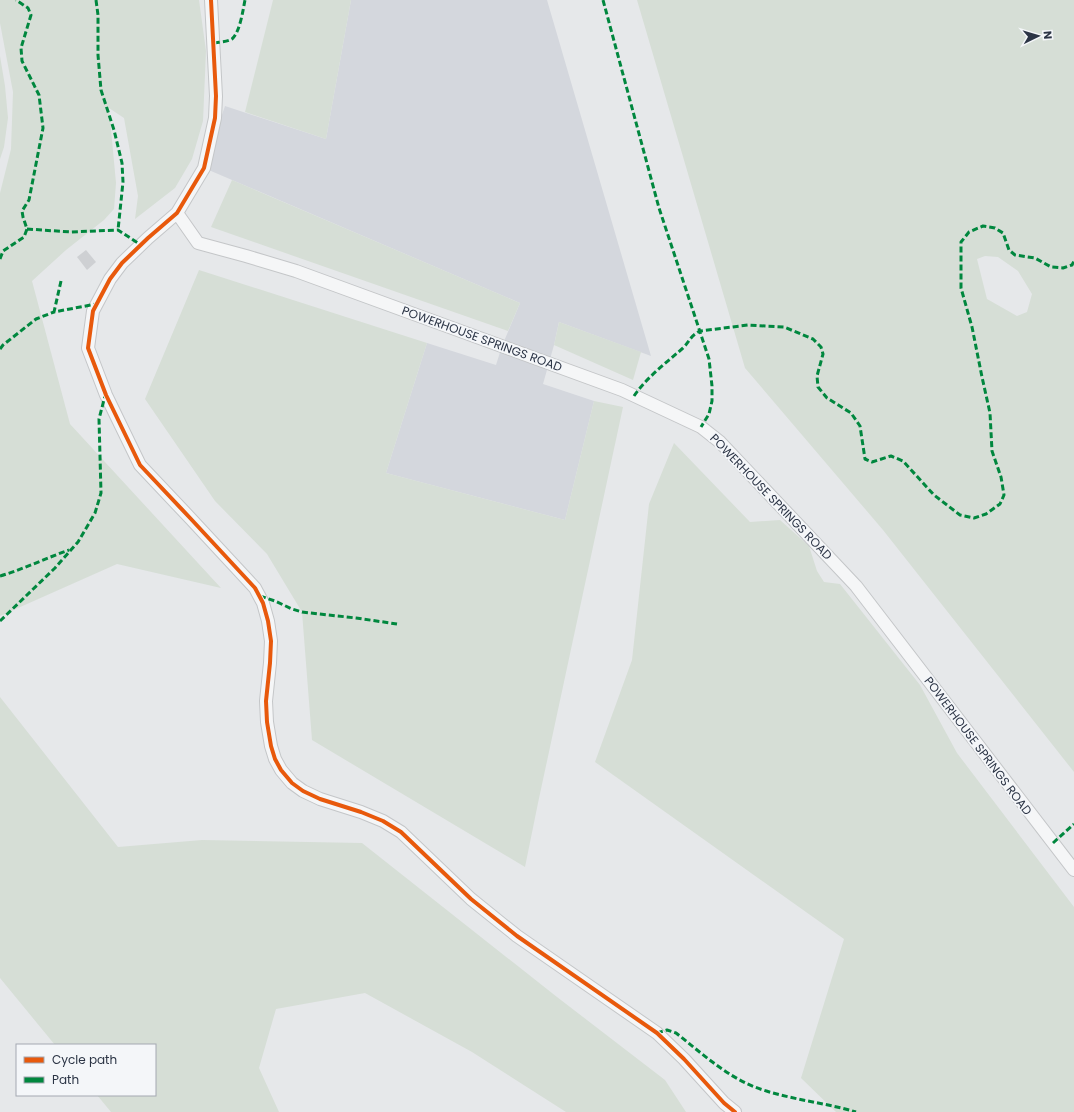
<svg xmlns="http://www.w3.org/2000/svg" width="1074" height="1112" font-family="Poppins,sans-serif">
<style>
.built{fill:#d4d7dd}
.green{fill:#d6ded6;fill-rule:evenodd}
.building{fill:#ced0d3}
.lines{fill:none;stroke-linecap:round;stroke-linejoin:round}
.minor-casing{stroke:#c4c6c8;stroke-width:14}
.minor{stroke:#f5f6f7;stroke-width:12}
.quiet{stroke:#00873e;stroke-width:3;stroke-dasharray:6 3;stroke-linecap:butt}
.cycleway-casing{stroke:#f4f6f9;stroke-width:6}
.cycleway{stroke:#e8590c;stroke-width:4}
.labels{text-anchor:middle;stroke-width:3.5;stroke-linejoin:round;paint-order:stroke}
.street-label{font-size:12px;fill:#2b3445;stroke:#f4f6f9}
</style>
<rect width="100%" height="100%" fill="#e6e8ea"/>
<path class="built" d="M351 0H547L651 356 559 322 554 345 543 384 594 401 565 520 386 473 427 343 496 365 502 346 520 303 204 168 225 106 326 139Z"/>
<path class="green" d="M0 0H199L206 51 203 121 192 159 175 188 135 219 138 196 124 118 109 108 116 183 114 209 104 220 66 250 32 281 70 424 221 588 117 564 0 616V193L11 149 13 92 0 23Z
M273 0H351L326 139 245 112Z
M637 0H1074V772L883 530 745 368ZM985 256 998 257 1018 271 1032 294 1027 312 1017 316 987 299 977 259Z
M0 56 5 86 8 118 4 147 0 159Z
M232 180 520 303 508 331 211 227Z
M199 270 427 343 386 473 565 520 594 401 623 407 538 803 525 867 312 740 302 612 267 554 215 501 145 399Z
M559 322 641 352 633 380 554 345Z
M674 443 750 522 780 520 809 546 817 571 824 582 840 584 920 685 957 753 1074 907V1112H836L801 1078 844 939 595 762 632 660 649 504Z
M0 697 118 847 202 840 362 843 557 997 665 1080 686 1112H566L472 1052 365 993 276 1009 259 1068 279 1112H111L97 1095H155V1045H55L0 978Z"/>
<path class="building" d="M86 250 96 262 87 270 77 257Z"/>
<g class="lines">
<g class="minor-casing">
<path id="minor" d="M211 0 216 96 215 118 204 168 177 213 148 238 122 263 110 279 93 311 88 348 106 395 140 465 191 519 255 588 263 603 268 621 271 641 270 663 266 701 267 722 271 746 275 759 281 770 292 783 303 791 320 799 361 812 383 821 401 832 471 899 517 936 657 1033 684 1059 724 1103 735 1112
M177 213 198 243 246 256 296 271 622 390 701 427 720 442 856 586 1074 870"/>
</g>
<use href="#minor" class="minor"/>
<path class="quiet" d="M96 0 98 15V55L101 90 114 130 122 163 123 182 118 230
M603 0 659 208 709 359 712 386V401L709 414 701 427
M214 43C219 42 227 42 232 39 240 32 243 10 245 0
M27 229 71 232 118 230 141 245
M0 259 3 251 24 237 27 229 23 217 22 211 29 200 43 128 39 95 22 61 21 48 31 15 28 8 16 0
M61 281 54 312 96 304
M0 349 3 345 36 319 54 312
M634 396C647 377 666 363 683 348 690 341 690 336 700 331L748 325 784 327 813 339 821 347 823 354 817 376 818 387 827 398 851 413 860 426 865 459 872 462 891 456 903 461 934 495 960 515 974 518 986 514 1000 504 1004 495 1001 477 992 451 990 413 982 377 972 327 961 288V242L969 232 983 226 995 228 1003 233 1009 250 1015 255 1035 258 1051 267 1063 268 1072 265 1074 261
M0 576C24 569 46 558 69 550
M260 596 275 601 292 609 302 612 356 618 397 624
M0 621 55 568 78 542 95 513 101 493 99 419 105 396
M1053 843 1074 824
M657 1033 667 1030 676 1033C704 1055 729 1079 763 1090 794 1100 826 1103 856 1112"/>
<g class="cycleway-casing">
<path id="cycleway" d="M211 0 216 96 215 118 204 168 177 213 148 238 122 263 110 279 93 311 88 348 106 395 140 465 191 519 255 588 263 603 268 621 271 641 270 663 266 701 267 722 271 746 275 759 281 770 292 783 303 791 320 799 361 812 383 821 401 832 471 899 517 936 657 1033 684 1059 724 1103 735 1112"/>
</g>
<use href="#cycleway" class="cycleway"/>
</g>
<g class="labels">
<g class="street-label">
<text transform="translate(482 339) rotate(20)" y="4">POWERHOUSE SPRINGS ROAD</text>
<text transform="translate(771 497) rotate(46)" y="4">POWERHOUSE SPRINGS ROAD</text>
<text transform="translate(978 746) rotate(53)" y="4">POWERHOUSE SPRINGS ROAD</text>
</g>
</g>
<rect x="16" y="1044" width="140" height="52" fill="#f4f6f9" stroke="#a4a8b1"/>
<rect x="24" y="1057" width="20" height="6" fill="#e8590c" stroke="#a4a8b1"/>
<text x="52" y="1064" font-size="12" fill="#2b3445">Cycle path</text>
<rect x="24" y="1077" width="20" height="6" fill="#00873e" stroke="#a4a8b1"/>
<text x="52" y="1084" font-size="12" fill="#2b3445">Path</text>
<g transform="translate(1038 36) rotate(85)" stroke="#f4f6f9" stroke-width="3" paint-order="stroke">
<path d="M0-3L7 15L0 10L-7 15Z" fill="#2b3445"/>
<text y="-6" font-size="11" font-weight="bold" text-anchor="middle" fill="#2b3445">N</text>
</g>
</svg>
